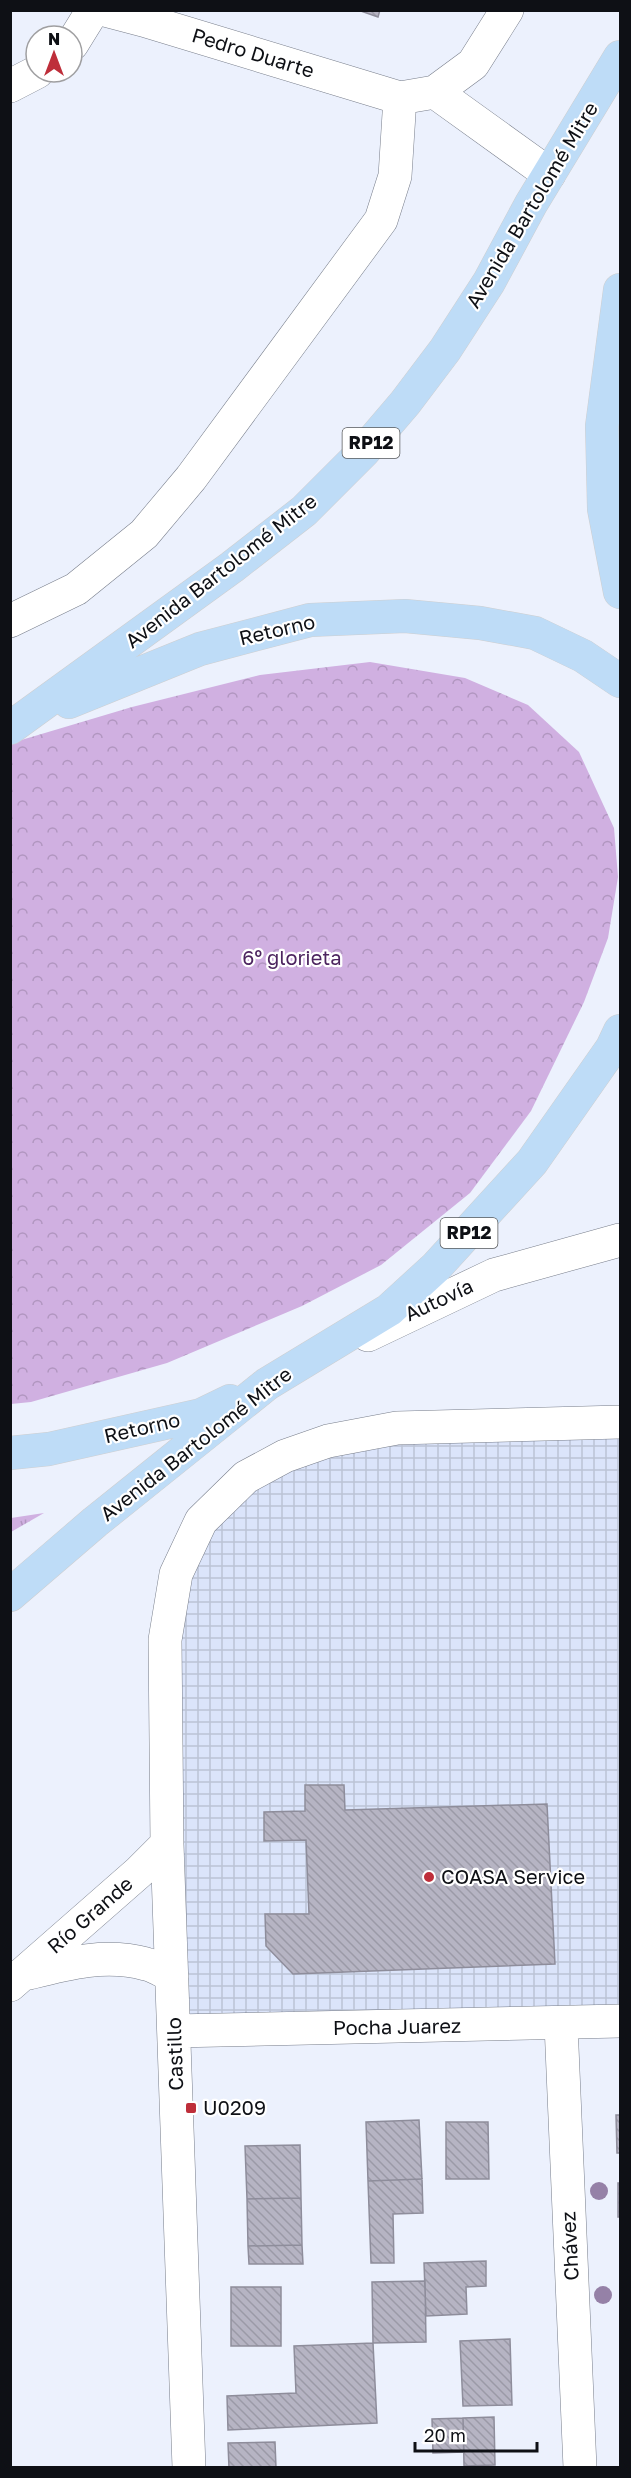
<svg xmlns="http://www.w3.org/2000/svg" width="631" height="2478" font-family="'Golos Text',sans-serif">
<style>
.industrial{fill:url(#industrial-grid)}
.grass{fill:url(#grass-tufts)}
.park{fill:url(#park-crowns)}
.building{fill:url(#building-back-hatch);stroke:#8e8d9b;stroke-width:1.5}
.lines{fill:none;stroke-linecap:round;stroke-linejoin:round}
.minor-casing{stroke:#787e8b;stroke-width:34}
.tertiary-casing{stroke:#787e8b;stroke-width:34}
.primary-casing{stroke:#cfcfd0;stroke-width:34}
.minor{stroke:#fff;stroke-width:33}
.tertiary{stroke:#fff;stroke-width:33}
.primary{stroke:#bedcf7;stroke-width:33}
.tree{fill:#9581a7}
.poi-dot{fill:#be2e3a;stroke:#fff;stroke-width:2}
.labels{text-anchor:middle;stroke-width:4.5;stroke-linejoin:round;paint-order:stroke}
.shield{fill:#fff;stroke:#56585b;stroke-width:1.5}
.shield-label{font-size:18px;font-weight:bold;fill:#0e1015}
.street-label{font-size:20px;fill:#0e1015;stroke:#fff}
.park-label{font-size:20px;fill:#4d2560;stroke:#fff}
.poi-label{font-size:20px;fill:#0e1015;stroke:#fff;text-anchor:start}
</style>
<defs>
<pattern id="industrial-grid" width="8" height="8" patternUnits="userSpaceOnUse" patternTransform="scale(1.5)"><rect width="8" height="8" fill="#dbe4fa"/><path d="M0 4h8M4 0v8" fill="none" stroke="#bbc3d5"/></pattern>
<pattern id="grass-tufts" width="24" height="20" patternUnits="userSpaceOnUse" patternTransform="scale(1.5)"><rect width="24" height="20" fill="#d0b0e1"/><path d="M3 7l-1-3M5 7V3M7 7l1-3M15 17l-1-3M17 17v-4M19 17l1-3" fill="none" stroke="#b196c0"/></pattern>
<pattern id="park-crowns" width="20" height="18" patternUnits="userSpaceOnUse" patternTransform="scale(1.5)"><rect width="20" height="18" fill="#d0b0e1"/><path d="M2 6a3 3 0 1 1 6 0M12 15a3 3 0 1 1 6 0" fill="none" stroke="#b196c0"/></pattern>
<pattern id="building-back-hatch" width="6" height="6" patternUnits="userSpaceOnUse" patternTransform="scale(1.5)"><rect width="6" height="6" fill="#b6b4c3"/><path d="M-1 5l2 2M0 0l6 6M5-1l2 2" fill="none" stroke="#9b9aa7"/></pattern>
</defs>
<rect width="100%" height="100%" fill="#ecf1fd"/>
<path class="industrial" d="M620 1422V2021L174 2031 165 1640 201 1521 285 1456Z"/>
<path class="grass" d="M44 1513 11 1532V1518Z"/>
<path class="park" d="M370 662 465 678 528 705 579 752 614 828 618 877 608 938 584 1002 531 1111 470 1193 381 1265 302 1306 167 1363 31 1402 11 1404V745L18 741 132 707 260 675Z"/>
<path class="building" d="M358 10H380L378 17Z
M305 1785H344L345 1810 547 1804 555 1964 293 1974 266 1946 265 1914H309L306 1840 264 1841V1812L305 1811Z
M616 2115H620V2153H617Z
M419 2120 422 2179 368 2181 366 2122Z
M446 2122H488L489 2179H446Z
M300 2145 301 2198 247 2199 245 2146Z
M422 2179 423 2213 393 2214 394 2263H371L368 2181Z
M618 2183H620V2217H618Z
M301 2198 302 2245 248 2246 247 2199Z
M302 2245 303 2264H249L248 2246Z
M486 2261V2286L466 2287 467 2314 426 2316 424 2263Z
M425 2281 426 2342 373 2343 372 2282Z
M231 2287H281V2346H231Z
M510 2339 512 2405 463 2406 460 2341Z
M373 2343 377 2423 228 2430 227 2396 296 2393 294 2346Z
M494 2417 495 2465 464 2466 463 2418Z
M463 2418 464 2452 433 2453 432 2419Z
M275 2442 276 2468H229L228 2443Z"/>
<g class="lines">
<g class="minor-casing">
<path id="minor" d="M105 10 143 20 400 98 435 92 473 64 507 10
M72 44 93 10
M10 86 37 72
M435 92 549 174
M10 621 76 589 144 534 191 478 381 220 395 176 400 98
M29 1973C68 1963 106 1953 146 1964 155 1966 164 1972 172 1976
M10 1985 139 1872 167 1844
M561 2024 580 2468
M174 2031 620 2021
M189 2468 167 1844 165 1640 176 1574 201 1521 246 1477 285 1456 328 1441 397 1428 620 1422"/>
</g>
<g class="tertiary-casing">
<path id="tertiary" d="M368 1335 494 1275 620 1240"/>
</g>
<g class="primary-casing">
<path id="primary" d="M620 290 602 426 604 509 620 592
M69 702 200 649 310 620 405 616 480 623 535 633 583 656 620 681
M10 728 232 567 304 511 364 451 405 403 445 350 489 282 531 204 620 57
M10 1453 49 1449 201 1415 230 1401
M10 1595 95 1522 267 1384 389 1310 436 1267 532 1162 612 1048 620 1031"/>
</g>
<use href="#minor" class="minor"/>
<use href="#tertiary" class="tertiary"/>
<use href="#primary" class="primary"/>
</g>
<g class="tree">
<circle cx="599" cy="2191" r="9"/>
<circle cx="603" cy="2295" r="9"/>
</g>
<g class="poi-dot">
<circle cx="429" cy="1877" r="6"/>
<rect x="185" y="2102" width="12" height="12" rx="3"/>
</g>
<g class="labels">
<g class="shield">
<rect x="342.5" y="428" width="57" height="30" rx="4.5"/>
<rect x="440.5" y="1218" width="57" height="30" rx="4.5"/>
</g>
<g class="shield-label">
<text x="371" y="449">RP12</text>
<text x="469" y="1239">RP12</text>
</g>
<g class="street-label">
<text transform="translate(253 53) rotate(17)" y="7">Pedro Duarte</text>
<text transform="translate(532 205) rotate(-59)" y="7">Avenida Bartolomé Mitre</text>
<text transform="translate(221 571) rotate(-38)" y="7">Avenida Bartolomé Mitre</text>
<text transform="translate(277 630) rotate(-13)" y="7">Retorno</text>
<text transform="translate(439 1300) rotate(-25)" y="7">Autovía</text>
<text transform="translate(142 1428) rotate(-13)" y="7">Retorno</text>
<text transform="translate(196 1444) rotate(-38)" y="7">Avenida Bartolomé Mitre</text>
<text transform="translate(90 1915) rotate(-41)" y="7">Río Grande</text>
<text transform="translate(397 2027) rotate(-1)" y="7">Pocha Juarez</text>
<text transform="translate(175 2054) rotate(-92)" y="7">Castillo</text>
<text transform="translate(570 2246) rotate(-93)" y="7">Chávez</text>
</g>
<g class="park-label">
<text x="292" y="965">6º glorieta</text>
</g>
<g class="poi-label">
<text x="441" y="1884">COASA Service</text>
<text x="203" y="2115">U0209</text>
</g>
</g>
<rect width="631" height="2478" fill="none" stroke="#0e1015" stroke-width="24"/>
<g transform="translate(54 54)"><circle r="28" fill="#ffffff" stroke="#9f9fa1" stroke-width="1.5"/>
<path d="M0-4.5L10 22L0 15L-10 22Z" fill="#be2e3a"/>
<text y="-9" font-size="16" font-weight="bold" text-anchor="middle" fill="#0e1015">N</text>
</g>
<path d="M415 2442v9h122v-9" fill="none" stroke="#0e1015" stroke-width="3"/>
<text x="424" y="2442" font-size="18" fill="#0e1015" stroke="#ffffff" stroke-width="4.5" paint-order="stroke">20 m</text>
</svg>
